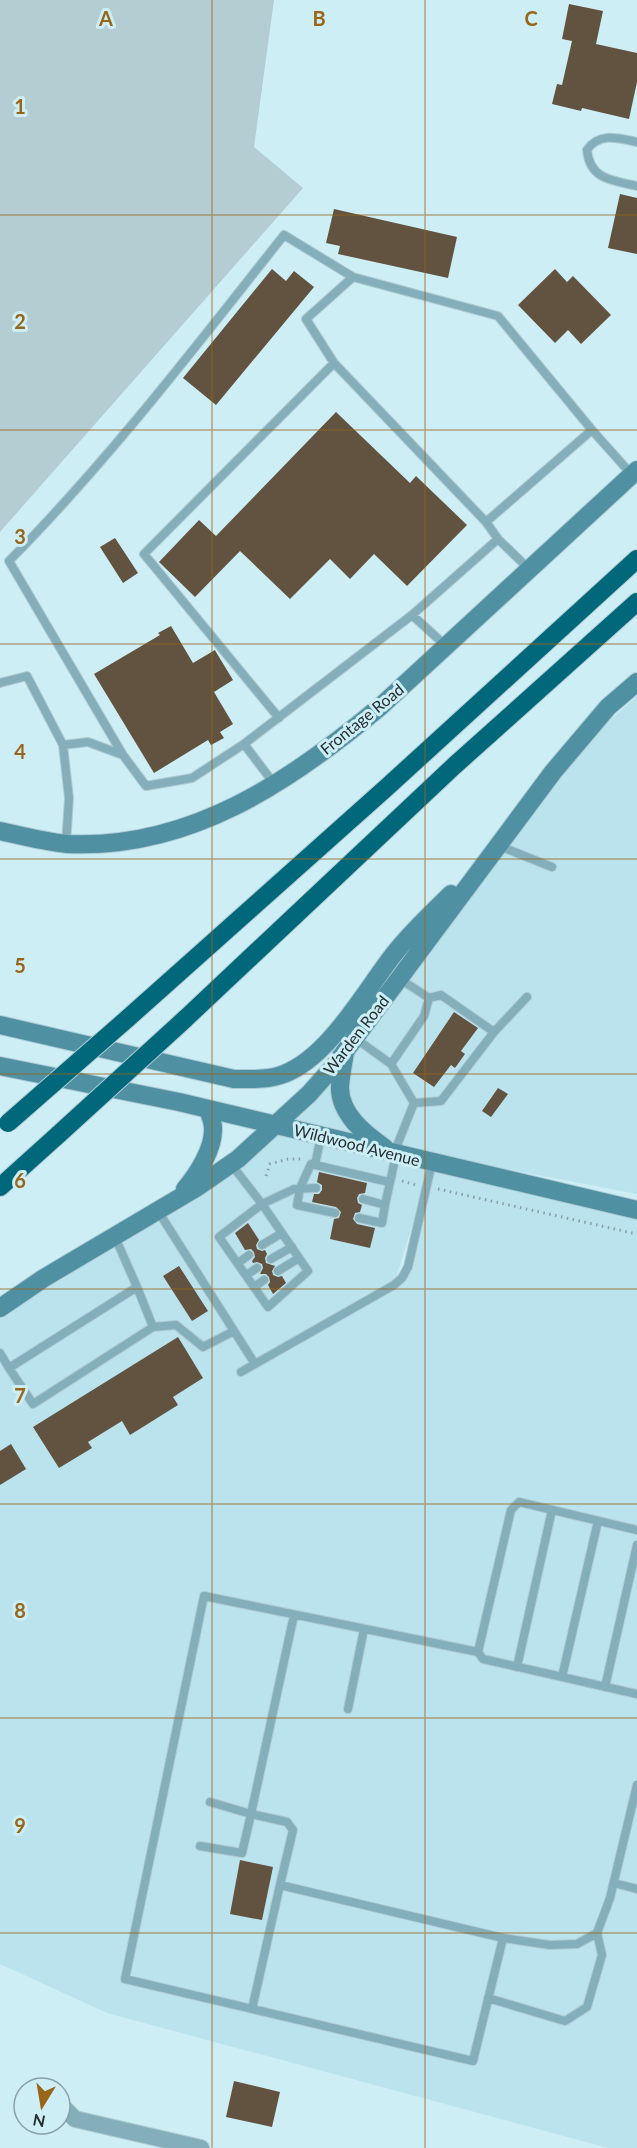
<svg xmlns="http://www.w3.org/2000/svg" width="637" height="2148" font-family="Lato,sans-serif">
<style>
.built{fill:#bbe3ee;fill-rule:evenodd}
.green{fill:#b3cdd3}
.building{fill:#625340}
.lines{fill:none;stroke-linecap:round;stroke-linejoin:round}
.lane-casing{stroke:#afcbd3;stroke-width:10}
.street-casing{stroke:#afcbd3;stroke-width:18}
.secondary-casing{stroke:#afcbd3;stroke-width:20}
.highway-casing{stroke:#afcbd3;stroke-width:20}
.path{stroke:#879fa5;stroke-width:3;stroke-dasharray:1.5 4.5;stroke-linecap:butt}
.lane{stroke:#84aeb9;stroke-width:8}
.street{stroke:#84aeb9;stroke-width:16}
.secondary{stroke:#4f91a2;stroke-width:18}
.highway{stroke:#00687a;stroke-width:18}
.highway-bridge-casing{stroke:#afcbd3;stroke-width:20;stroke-linecap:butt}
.highway-bridge{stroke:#00687a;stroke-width:18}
.grid{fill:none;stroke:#986519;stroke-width:1.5;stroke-opacity:0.55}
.labels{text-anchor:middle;stroke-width:6;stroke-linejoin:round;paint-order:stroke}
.street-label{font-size:16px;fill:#222e31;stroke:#ceeef6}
.grid-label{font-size:20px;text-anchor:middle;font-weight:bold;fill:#986519;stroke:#ceeef6;stroke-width:6;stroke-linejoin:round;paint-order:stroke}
</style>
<rect width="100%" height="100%" fill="#ceeef6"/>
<path class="built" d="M637 696V1194L292 1128 637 1210V2148H608L107 2013 0 1964V1309L275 1125 553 772ZM426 1181 402 1277 395 1281Z"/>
<path class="green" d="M0 0H274L254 147 303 188 0 532Z"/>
<path class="building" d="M569 4 603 11 596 44 637 53V82L629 119 582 108 581 111 552 104 557 84 562 85 572 41 562 39Z
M620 194 637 198V254L608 248Z
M334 209 457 237 448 278 338 254 340 246 326 243Z
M272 269 286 281 294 271 314 287 216 405 183 378Z
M555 269 567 282 573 276 611 315 581 344 568 330 555 343 518 305Z
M336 412 410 483 416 476 467 525 407 586 374 554 350 579 330 559 290 599 240 551 195 597 159 562 199 520 216 536Z
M115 538 138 573 123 583 100 547Z
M171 626 193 663 215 650 216 652 233 680 214 692 233 724 220 732 224 738 211 745 208 740 154 773 94 674 160 635 158 633Z
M454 1012 478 1028 461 1051 465 1054 455 1068 451 1065 434 1087 413 1073Z
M498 1088 508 1094 491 1117 482 1111Z
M319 1172 367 1183 365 1193 359 1194 357 1198 358 1203 362 1205 360 1212 355 1213 353 1219 357 1224 375 1228 370 1248 330 1239 334 1219 339 1218 341 1212 336 1207 312 1202 314 1194H319L322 1190V1185L317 1182Z
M248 1223 259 1240 256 1245 257 1249 262 1251 265 1250 267 1254 265 1258 266 1263 275 1266 272 1271 273 1275 278 1277 282 1276 286 1283 273 1294 268 1285 270 1282 269 1277 266 1274H260L263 1268 262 1264 257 1262 253 1263 252 1261 255 1257 254 1252 251 1249 245 1250 235 1233Z
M179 1266 208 1311 192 1321 163 1276Z
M178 1337 203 1378 173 1397 178 1405 130 1435 122 1421 88 1442 92 1448 59 1468 33 1427Z
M11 1444 26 1469 0 1485V1451Z
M240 1860 273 1867 262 1920 230 1914Z
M234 2081 280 2092 272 2127 226 2117Z"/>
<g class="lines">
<g class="lane-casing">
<path id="lane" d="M637 142C618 138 599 132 587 150 590 180 612 180 637 186
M334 363 306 319 353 277 498 316 592 430
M498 539 486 522 592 430 632 475
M412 615 498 539 529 569
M0 683 27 676 63 745 69 798 66 844
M279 718 144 554 334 363 486 522
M63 745 88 742 123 755 146 786 192 778 244 744
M123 755 9 561C109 460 196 346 284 235L353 277
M275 785 244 744 412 615 446 646
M497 845 552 867
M429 998 441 995 494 1032
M355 1038 391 1064 414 1103
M391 1064 424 1016 429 998 400 979
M394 1153 414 1103 441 1101 494 1032 527 997
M231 1164 262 1204 219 1237 268 1307 308 1271 262 1204 294 1189 316 1188
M315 1165 321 1136
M363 1199 385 1205 396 1155
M158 1211 255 1364
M335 1213 297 1205 300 1188 311 1164 389 1182
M359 1218 382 1223 385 1205
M262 1245 282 1233
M271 1259 292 1247
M238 1263 249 1255
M278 1271 299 1258
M246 1275 257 1268
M254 1287 264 1280
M153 1327 176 1325 203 1347 234 1331
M0 1353 9 1368 137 1287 115 1237
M9 1368 33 1404 153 1327 137 1287
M241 1372 394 1285 402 1278 408 1267 432 1163
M637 1530 519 1502 511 1510 478 1652 483 1659 637 1694
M294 1615 251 1814 287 1822 293 1830 280 1885 503 1938
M478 1652 204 1596 125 1979 473 2061 503 1938 550 1945 577 1944 597 1933 610 1898 637 1785
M517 1667 552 1510
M562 1677 598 1521
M605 1687 637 1545
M348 1709 364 1629
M200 1846 242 1853 251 1814 210 1802
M614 1883 637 1889
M488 1998 565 2021 587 2007 602 1955 597 1933
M252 2009 280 1885"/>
</g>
<g class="street-casing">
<path id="street" d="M60 2104 75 2119 201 2148"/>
</g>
<g class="secondary-casing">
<path id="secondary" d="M0 831C22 836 45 842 67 844 190 850 291 781 381 706L637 470
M0 1025 234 1079C251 1079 269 1080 284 1074 329 1057 365 991 394 954 411 932 432 913 451 894
M345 1053C343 1064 341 1075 340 1086 339 1114 365 1134 385 1148
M0 1066 179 1102 637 1210
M185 1189C198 1174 214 1148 213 1128 213 1122 210 1115 208 1109
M0 1308 44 1278 196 1188 238 1159 309 1094 334 1066 553 772 608 707 637 682"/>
</g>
<g class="highway-casing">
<path id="highway" d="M127 1019 386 788 637 559
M185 1019 454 766 637 602
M0 1187 59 1134"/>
</g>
<path class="path" d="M266 1176 270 1164 288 1159H302
M402 1181 416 1185
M438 1189 637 1234"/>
<use href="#lane" class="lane"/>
<use href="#street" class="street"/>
<use href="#secondary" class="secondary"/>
<use href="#highway" class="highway"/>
<g class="highway-bridge-casing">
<path id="highway-bridge" d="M8 1123 127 1019
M59 1134 185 1019"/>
</g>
<use href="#highway-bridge" class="highway-bridge"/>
</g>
<path class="grid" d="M212 0V2148M425 0V2148M0 215H637M0 430H637M0 644H637M0 859H637M0 1074H637M0 1289H637M0 1504H637M0 1718H637M0 1933H637"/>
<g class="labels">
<g class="street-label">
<text transform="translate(362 719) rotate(-39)" y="6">Frontage Road</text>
<text transform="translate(356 1035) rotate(-52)" y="6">Warden Road</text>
<text transform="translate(357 1145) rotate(14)" y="6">Wildwood Avenue</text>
</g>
</g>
<g class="grid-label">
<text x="106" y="26">A</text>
<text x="319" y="26">B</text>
<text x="531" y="26">C</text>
<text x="20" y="114">1</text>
<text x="20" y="329">2</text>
<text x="20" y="544">3</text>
<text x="20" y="759">4</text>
<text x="20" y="973">5</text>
<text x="20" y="1188">6</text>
<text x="20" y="1403">7</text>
<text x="20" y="1618">8</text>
<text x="20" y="1833">9</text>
</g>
<g transform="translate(42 2106) rotate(191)"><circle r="28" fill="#ceeef6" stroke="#89a1a7" stroke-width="1.5"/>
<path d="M0-4.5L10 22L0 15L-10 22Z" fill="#986519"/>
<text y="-9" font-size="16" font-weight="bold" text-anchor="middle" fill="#222e31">N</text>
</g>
</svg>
